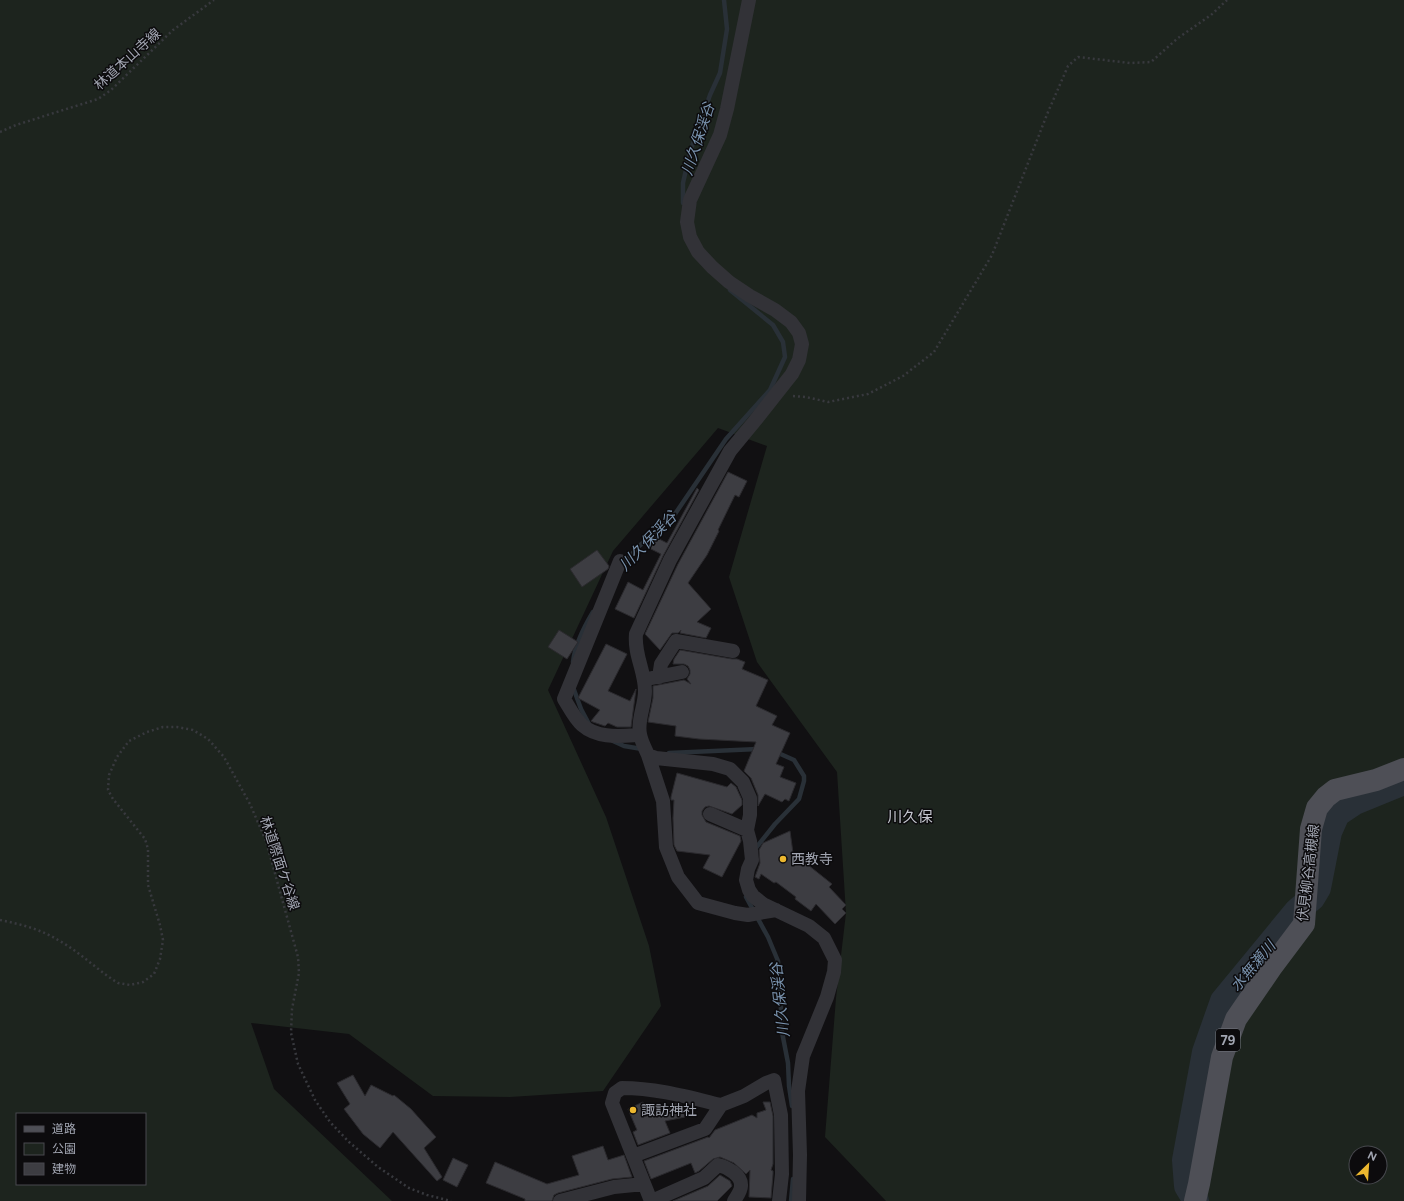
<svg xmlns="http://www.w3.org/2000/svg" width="1404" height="1201" font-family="Figtree,'Noto Sans JP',sans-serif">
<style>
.green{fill:#1d241e;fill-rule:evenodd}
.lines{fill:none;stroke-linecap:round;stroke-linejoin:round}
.stream{stroke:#293037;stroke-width:4.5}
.river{stroke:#293037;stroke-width:26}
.building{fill:#3d3d42;stroke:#2b2a2e}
.path{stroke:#38393e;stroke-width:2.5;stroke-dasharray:2 3;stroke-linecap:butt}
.minor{stroke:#323237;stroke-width:14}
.primary{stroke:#4e4f56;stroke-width:22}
.poi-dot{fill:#ecb72f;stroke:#0c0b0d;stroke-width:1.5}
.labels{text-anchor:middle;stroke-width:3;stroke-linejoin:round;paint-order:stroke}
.shield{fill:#0c0b0d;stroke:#757880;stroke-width:1}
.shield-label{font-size:13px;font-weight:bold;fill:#a2a6b2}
.street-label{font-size:14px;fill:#a2a6b2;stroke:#0c0b0d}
.poi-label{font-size:14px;fill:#a2a6b2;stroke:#0c0b0d;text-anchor:start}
.water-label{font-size:15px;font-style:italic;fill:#7992ad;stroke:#0c0b0d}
.neighbourhood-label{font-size:15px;fill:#c3c5ce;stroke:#0c0b0d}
</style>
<rect width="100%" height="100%" fill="#111012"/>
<path class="green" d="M0 0H1404V1201H886L825 1137 836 998 846 913 837 772 757 662 729 577 767 446 718 428 613 551 548 690 606 817 649 946 661 1006 603 1091 510 1097 433 1096 349 1034 251 1023 274 1089 392 1201H0ZM17 1114H145V1184H17ZM1356 1153H1380V1177H1356Z"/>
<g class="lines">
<path class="stream" d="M683 203V183L690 152 710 95 720 73 727 29 724 0
M623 565 637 548 675 514 726 439 770 390 785 357 783 342 773 325 730 290
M573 662C575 644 584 627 593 612
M573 687 581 709 589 724
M613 741 624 746 642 749
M669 753 758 749
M755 849 775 824 799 799 804 781V776L794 760 776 752
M746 897 768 937 778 961 780 987 782 1032 788 1063 789 1086 792 1106
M791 1201 793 1179"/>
<path class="river" d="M1196 1201 1187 1186 1185 1160 1205 1052 1223 1001 1297 911 1312 898 1318 888 1329 832 1337 814 1355 802 1404 782"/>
</g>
<path class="building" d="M728 472 747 481 739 497 735 495 718 530 719 531 707 555 688 583 711 609 697 622 711 628 706 638 680 633 681 630 678 633H672L660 650 645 634 678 564Z
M697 488 699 490 663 556 634 618 615 609 628 582 643 590 661 554 649 548 655 537 667 543Z
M597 550 609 566 608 569 582 587 570 569Z
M559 630 578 642 567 659 548 647Z
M606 644 627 654 608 691 630 701 636 689 631 727H617L608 723 605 726 593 722 591 721 600 710 578 698Z
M680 650 732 659H737L745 662 742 669 768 680 756 706 777 716 772 725 790 733 776 764 784 767 780 777 796 783 789 801 785 799 782 802 765 794 758 806V795L751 778 744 771 756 742 699 739 675 736 676 726 648 722 653 698V686L684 680 691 684 687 679 690 674V670L688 666 684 664H673L674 659Z
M677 773 727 787 731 783 736 787 742 800V805L732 814 709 806 705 807 702 811V815L706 822 740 836 741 841 722 877 703 868 710 855 677 851 674 845 673 818 674 800H671V797Z
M790 831 793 853 832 884 829 887 846 905 842 909 846 913 835 924 816 904 811 911 795 899 796 897 776 882 774 883 761 874 759 879 755 877 760 863 759 850 763 843Z
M353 1075 365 1096 371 1085 393 1096 394 1095 411 1109 436 1137 424 1148 442 1177 437 1181 393 1132 380 1148 363 1134 344 1109 350 1104 337 1083Z
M643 1102 648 1113 678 1103 681 1104 685 1117 665 1121 670 1133 638 1145 633 1132 637 1130 628 1109Z
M763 1102H770L773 1116V1164L771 1170 773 1171V1174L771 1198 749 1197 750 1170 746 1174 734 1163 720 1157 713 1159 699 1171 695 1173 691 1163 651 1179 644 1161 708 1137 709 1138 715 1130 752 1115 757 1118V1113L766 1110Z
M603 1146 608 1160 624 1155 632 1177 612 1179 558 1193 554 1195 552 1201H525V1199L486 1183 495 1162 547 1184 579 1175 572 1156Z
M453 1158 468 1165 457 1187 443 1180Z
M720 1175 730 1181 732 1186 717 1201H673L708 1186Z"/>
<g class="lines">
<path class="path" d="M0 132 16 125 98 99 111 90 173 30 214 0
M793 396 806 397 828 402 868 394 903 376 934 352 992 255 1048 112 1068 66 1078 57 1130 63 1151 62 1178 38 1211 15 1227 0
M0 920C20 924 40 929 58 940 80 952 97 970 118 983L130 985 143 982 154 974 160 959 163 940 160 925 148 885V849L145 839 113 799 108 790 109 775 117 757 129 741 147 732 163 727H177L193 730 208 739 224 757 250 804 266 841 298 957 299 973 292 1009 291 1033 298 1064 315 1100 330 1122 349 1142 378 1167 409 1188 427 1195 451 1201"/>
<path class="minor" d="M749 0 727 109 720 135 690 200 687 222 690 237 698 252 712 267 729 282 750 296 775 310 791 322 799 333 802 344 799 360 792 374 754 422 730 451 670 560 636 634C634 655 645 671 645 691 645 706 637 720 640 734 641 741 645 748 648 755L656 758 713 764 730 769 743 782 750 798V815L747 830 750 841 752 860 748 869 746 880 749 890 753 896 763 904 809 926 824 938 835 960 834 972 827 997 803 1056 798 1091 800 1155 799 1201
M620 561 564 699C569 707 575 719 582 725 598 739 620 736 640 735
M659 677 661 664 676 641 733 651
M652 678 682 672
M648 755 663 801 666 847 678 877 698 903 735 913 748 915 776 910
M710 814 747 830
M633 1156 705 1129 721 1105 744 1096 766 1083 774 1080 781 1115 782 1174 779 1201
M560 1201 614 1187 644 1184
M651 1201 612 1103 615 1093 622 1088C656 1088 688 1097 721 1105
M652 1201 704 1178 718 1165C727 1167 742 1175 741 1186 741 1191 737 1196 734 1201"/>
<path class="primary" d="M1195 1201 1199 1184 1222 1057 1236 1019 1271 968 1304 924 1311 829 1317 808 1326 797 1335 790 1376 780 1404 769"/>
</g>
<g class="poi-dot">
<circle cx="783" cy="859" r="4"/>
<circle cx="633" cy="1110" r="4"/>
</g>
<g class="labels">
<rect class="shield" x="1216" y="1029" width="24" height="22" rx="3"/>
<g class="shield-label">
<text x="1228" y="1045">79</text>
</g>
<g class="street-label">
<text transform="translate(127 59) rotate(-42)" y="5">林道本山寺線</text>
<text transform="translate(280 863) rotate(72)" y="5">林道際面ケ谷線</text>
<text transform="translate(1308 873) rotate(-83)" y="5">伏見柳谷高槻線</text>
</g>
<g class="poi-label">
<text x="791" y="864">西教寺</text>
<text x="641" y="1115">諏訪神社</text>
</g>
<g class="water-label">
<text transform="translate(698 139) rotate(-72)" y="5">川久保渓谷</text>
<text transform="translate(648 541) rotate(-46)" y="5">川久保渓谷</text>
<text transform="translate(1253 966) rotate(-50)" y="5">水無瀬川</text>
<text transform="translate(780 1000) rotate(-96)" y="5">川久保渓谷</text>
</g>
<g class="neighbourhood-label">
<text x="910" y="822">川久保</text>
</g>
</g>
<rect x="16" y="1113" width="130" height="72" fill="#0c0b0d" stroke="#48494f"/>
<rect x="24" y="1126" width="20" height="6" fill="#4e4f56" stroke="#48494f"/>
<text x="52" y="1133" font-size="12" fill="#a2a6b2">道路</text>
<rect x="24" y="1143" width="20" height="12" fill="#1d241e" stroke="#48494f"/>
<text x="52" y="1153" font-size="12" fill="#a2a6b2">公園</text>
<rect x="24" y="1163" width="20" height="12" fill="#3d3d42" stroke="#48494f"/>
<text x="52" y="1173" font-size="12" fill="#a2a6b2">建物</text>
<g transform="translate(1368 1165) rotate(25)"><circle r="19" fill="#0c0b0d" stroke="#48494f"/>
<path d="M0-3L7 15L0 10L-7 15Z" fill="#ecb72f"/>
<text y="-6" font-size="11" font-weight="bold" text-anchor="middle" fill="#a2a6b2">N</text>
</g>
</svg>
